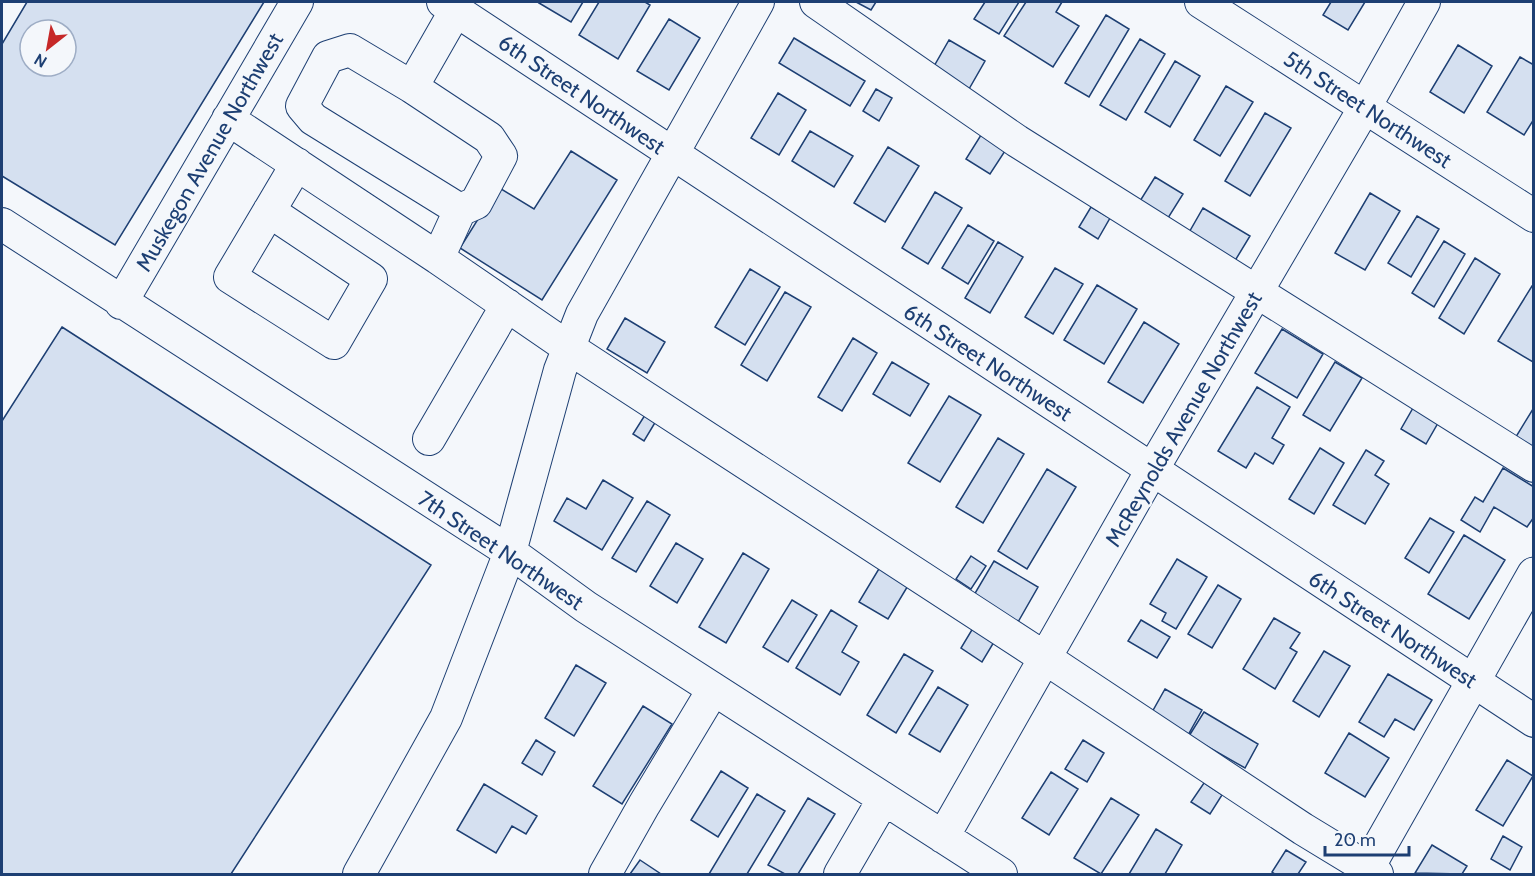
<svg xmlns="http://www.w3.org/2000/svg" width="1535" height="876" font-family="Cabin,sans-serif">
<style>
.building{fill:#d5e0f0;stroke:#1d3f73;stroke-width:1.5;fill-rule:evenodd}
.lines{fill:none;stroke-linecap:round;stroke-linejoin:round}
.minor-casing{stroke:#1d3f73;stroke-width:34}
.major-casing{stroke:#1d3f73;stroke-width:35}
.minor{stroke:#f4f7fb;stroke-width:32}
.major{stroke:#f4f7fb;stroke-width:33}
.labels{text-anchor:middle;stroke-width:4.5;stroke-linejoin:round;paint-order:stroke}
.street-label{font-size:22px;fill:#1d3f73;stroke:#f4f7fb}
</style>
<rect width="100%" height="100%" fill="#f4f7fb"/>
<path class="building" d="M27 2H264L115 245 2 176V44ZM30 30H66V66H30Z
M540 2H583L571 22 539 3Z
M599 2H645L650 5 618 59 579 35Z
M856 2H876L871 10Z
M985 2H1019L999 34 974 19Z
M1026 2H1062L1056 12 1079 26 1053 67 1004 36Z
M1331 2H1365L1348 30 1323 15Z
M1106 15 1129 29 1089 97 1065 83Z
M669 19 700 38 669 90 637 71Z
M794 38 865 81 850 106 779 63Z
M1140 39 1165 54 1126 120 1100 105Z
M949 40 985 61 969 89 933 68Z
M1458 45 1492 66 1464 113 1430 92Z
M1520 57 1534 65V119L1524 135 1487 112Z
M1175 61 1200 76 1170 127 1145 112Z
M1226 86 1253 102 1220 156 1194 140Z
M876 89 892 98 879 121 863 111Z
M778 93 806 110 779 155 751 138Z
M1265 113 1291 128 1250 196 1225 181Z
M810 131 853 156 834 187 792 161Z
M981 135 1005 151 990 174 966 159Z
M888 147 919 166 885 222 854 203Z
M571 151 617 180 542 300 460 248 498 187 534 209Z
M1155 177 1183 194 1168 218 1140 201Z
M935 192 962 208 928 264 902 248Z
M1370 193 1400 211 1365 270 1335 253Z
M1091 207 1110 218 1098 239 1079 227Z
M1203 208 1250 236 1233 264 1187 236Z
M1417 216 1439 229 1411 277 1388 263Z
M968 225 994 241 968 284 942 268Z
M1444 241 1465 254 1434 307 1412 293Z
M998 242 1023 257 990 313 965 298Z
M1475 258 1500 274 1464 334 1439 318Z
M1055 268 1083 284 1053 334 1025 317Z
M750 269 780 287 745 345 715 327Z
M1097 285 1137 309 1104 364 1064 340Z
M1532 286 1534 287 1533 362 1498 341Z
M785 292 811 307 767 381 741 365Z
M625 318 665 342 647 373 607 349Z
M1144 322 1179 344 1143 403 1108 382Z
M62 327 431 565 231 874H2V421Z
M1282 329 1323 354 1297 398 1255 373Z
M853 338 877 353 842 411 818 397Z
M892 362 929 384 910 416 873 394Z
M1335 362 1362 378 1330 431 1303 415Z
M1257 387 1290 407 1272 438 1284 445 1273 464 1255 453 1246 468 1218 451Z
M949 396 981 415 940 482 908 463Z
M1413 408 1438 423 1426 444 1401 429Z
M1533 409H1534V452L1514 440Z
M645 415 656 421 644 441 633 434Z
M998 438 1024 454 983 523 956 507Z
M1320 448 1344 463 1314 514 1289 499Z
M1366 450 1384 461 1375 475 1389 484 1365 524 1333 505Z
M1503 468 1534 487V517L1527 527 1494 507 1480 532 1461 520 1475 497 1483 502Z
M1047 469 1076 487 1027 569 998 551Z
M603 480 633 498 602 550 554 521 567 498 586 509Z
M647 501 670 515 636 572 612 558Z
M1430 518 1454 532 1429 573 1405 558Z
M1464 535 1505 560 1469 619 1428 594Z
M676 543 703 559 677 603 650 586Z
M743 553 769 569 726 643 699 627Z
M971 556 986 566 971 589 956 579Z
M1177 559 1207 577 1176 629 1162 621 1166 613 1150 604Z
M994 561 1038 587 1018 622 974 595Z
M880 567 909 584 888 619 859 602Z
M1218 585 1241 599 1212 648 1188 634Z
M792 600 817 615 788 662 763 647Z
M831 610 857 626 842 652 859 662 840 695 796 668Z
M1274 618 1300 633 1290 648 1297 652 1275 689 1243 669Z
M1141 620 1170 637 1157 658 1128 641Z
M973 628 994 642 982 662 961 648Z
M1324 651 1350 666 1319 717 1293 701Z
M904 654 933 671 896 733 867 715Z
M576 665 606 683 574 736 545 718Z
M1388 674 1432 700 1414 730 1395 719 1384 737 1359 722Z
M938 687 968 705 940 752 909 734Z
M1165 689 1202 710 1188 735 1151 714Z
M643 706 672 724 622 804 593 786Z
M1204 712 1258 744 1245 768 1189 736Z
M1349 733 1389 758 1365 797 1325 773Z
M536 740 555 752 542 775 522 763Z
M1083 740 1104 753 1087 782 1065 769Z
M1507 760 1533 776 1503 826 1476 810Z
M721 771 748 788 718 837 691 820Z
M1051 772 1078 789 1049 835 1022 818Z
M1204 783 1222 795 1210 814 1191 802Z
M484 784 537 816 526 834 512 826 496 853 457 830Z
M757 794 785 811 747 874H709Z
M808 798 835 814 798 874H785L768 865Z
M1111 798 1139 815 1101 874 1074 858Z
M1156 829 1182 845 1165 874H1129Z
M1503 836 1522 847 1510 870 1491 859Z
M1432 845 1467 866 1462 874 1415 873Z
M1286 850 1306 862 1298 874H1275L1272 872Z
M640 860 661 874H630Z"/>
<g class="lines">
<g class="minor-casing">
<path id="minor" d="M443 2 1534 721
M816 2 1017 141 1534 466
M1201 2 1534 216
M412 87 489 138 501 156 476 203 460 210 313 119 302 106 328 57 350 50 412 87 456 10
M228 119 438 258
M460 210 438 258 569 348 1045 658 1303 829 1377 874
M269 211 371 279 334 343 230 277 297 164
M2 224 510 552 586 607 1001 874
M121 303 297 2
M429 439 507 305
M943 837 1152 470 1365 107 1424 2
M359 874 446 718 510 552 560 370 582 314 758 2
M605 874 644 805 713 690
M840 874 883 800"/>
</g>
<g class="major-casing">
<path id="major" d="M1364 874 1534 574"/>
</g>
<use href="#minor" class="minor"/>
<use href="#major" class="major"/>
</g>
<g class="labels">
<g class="street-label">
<text transform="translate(582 94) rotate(34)" y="8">6th Street Northwest</text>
<text transform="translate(1368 109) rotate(33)" y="8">5th Street Northwest</text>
<text transform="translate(209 152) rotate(-60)" y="8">Muskegon Avenue Northwest</text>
<text transform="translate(988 362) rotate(33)" y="8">6th Street Northwest</text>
<text transform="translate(1183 419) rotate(-60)" y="8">McReynolds Avenue Northwest</text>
<text transform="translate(501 550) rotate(34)" y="8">7th Street Northwest</text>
<text transform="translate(1393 629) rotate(33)" y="8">6th Street Northwest</text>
</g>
</g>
<rect width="1535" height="876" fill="none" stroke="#1d3f73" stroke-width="6"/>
<g transform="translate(48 48) rotate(211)"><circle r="28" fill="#f4f7fb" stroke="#9eadc5" stroke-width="1.5"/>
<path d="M0-4.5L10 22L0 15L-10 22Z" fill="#c62828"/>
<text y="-9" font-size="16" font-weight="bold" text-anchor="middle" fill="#1d3f73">N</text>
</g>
<path d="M1325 846v9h84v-9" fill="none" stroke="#1d3f73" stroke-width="3"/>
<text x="1334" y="846" font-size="18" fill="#1d3f73" stroke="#f4f7fb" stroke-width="4.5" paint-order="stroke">20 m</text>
</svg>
